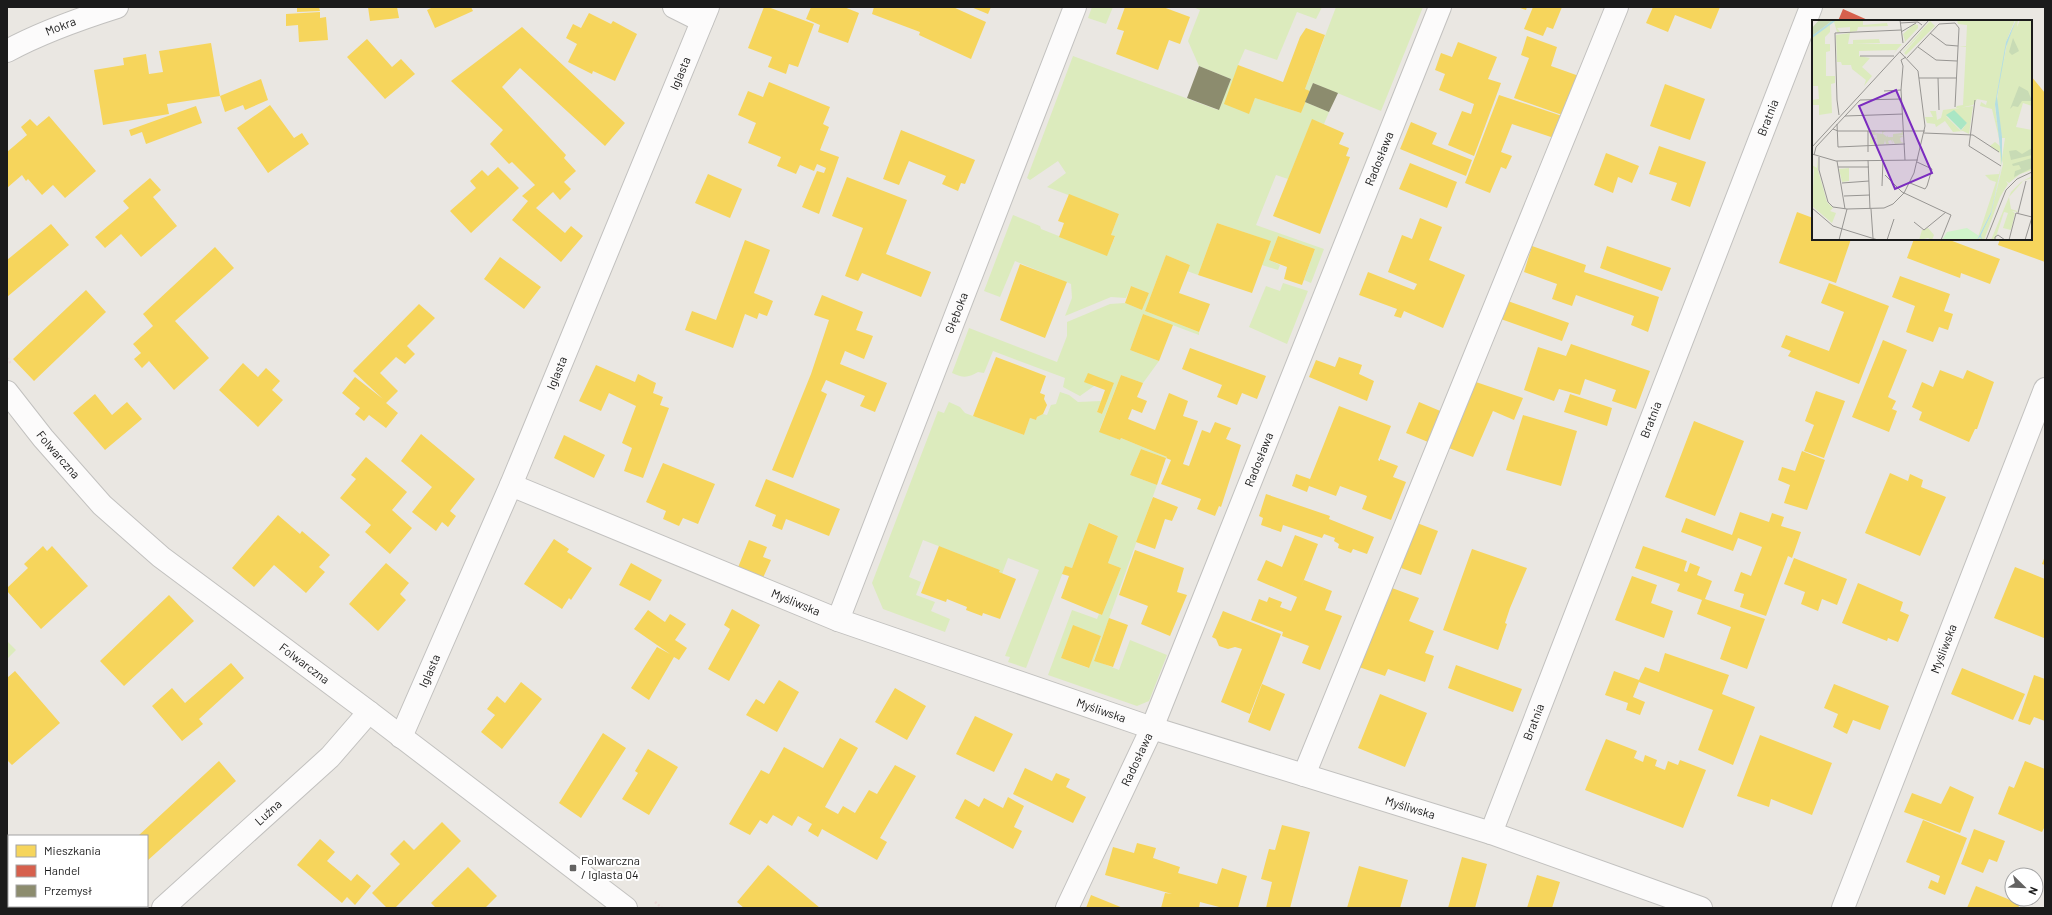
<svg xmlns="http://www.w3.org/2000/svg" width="2052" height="915" font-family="Barlow,sans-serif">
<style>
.grass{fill:#dcebbd;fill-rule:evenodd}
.homes{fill:#f6d55c}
.shops{fill:#d6604d}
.industry{fill:#8c8c6e}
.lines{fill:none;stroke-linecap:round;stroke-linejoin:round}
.minor-casing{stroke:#c2c1bf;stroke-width:24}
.path{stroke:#ead7d6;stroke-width:2.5;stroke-dasharray:2 2;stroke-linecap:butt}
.minor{stroke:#fcfbfb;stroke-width:22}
.poi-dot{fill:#636261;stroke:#fff;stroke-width:1.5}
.labels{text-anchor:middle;stroke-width:4;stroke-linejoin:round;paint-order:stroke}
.street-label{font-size:12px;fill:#1b1b1b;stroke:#fff}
.poi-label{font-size:12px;fill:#1b1b1b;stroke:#fff;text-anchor:start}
.inset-river{fill:none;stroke:#b3dee1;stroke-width:2}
.inset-road{fill:none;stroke:#979592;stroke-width:1}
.view{fill:#7b2cbf;fill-opacity:0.15;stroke:#7b2cbf;stroke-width:2}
.inset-edge{fill:none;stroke:#1b1b1b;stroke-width:2}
</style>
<rect width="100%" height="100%" fill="#eae7e2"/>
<path class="grass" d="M1092 7H1113L1106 24 1088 18Z
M1193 7H1322L1316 19 1297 12 1277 60 1245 49 1238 65 1249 113 1255 98 1301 113 1305 102 1329 112 1324 124 1312 120 1288 179 1276 175 1256 225 1324 249 1311 283 1304 280 1315 249 1278 236 1269 260 1280 265 1278 270 1262 265 1270 241 1217 223 1198 275 1187 271 1190 265 1166 255 1145 311 1199 332V335L1143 314 1130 350 1159 361 1143 383 1121 375 1099 431 1120 440 1121 438 1167 457 1166 458 1141 449 1130 475 1157 485 1094 660 1119 670 1130 640 1167 655 1149 701 1137 706 1048 675 1072 610 1097 619 1099 614 1102 615 1121 568 1108 563 1118 536 1090 523 1072 568 1065 567 1026 668 1008 662 1010 657 1005 656 1039 570 1008 558 1002 574 999 572 1000 570 923 540 909 577 921 582 916 595 935 602 931 611 950 619 945 632 883 609 872 583 938 411 944 413 949 402 960 407 965 413 1024 435 1030 418 1036 420 1037 417 1043 414 1047 415 1051 405 1056 404 1060 392 1069 395 1078 402 1101 401 1097 412 1102 414 1114 383 1094 386 1080 396 1063 387 1065 378 993 351 984 373 978 372C968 378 963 378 952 373L969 328 1057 362 1067 336V322L1110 304 1125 303 1142 310 1149 293 1131 286 1126 298 1111 297 1065 316 1072 298 1071 284 1015 261 1000 297 984 291 1013 215 1040 226 1041 229 1107 255 1115 237 1111 235 1119 214 1047 187 1066 173 1058 161 1030 180 1027 178 1073 56 1218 110 1231 79 1199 66 1188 41 1200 10ZM1073 626 1101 636 1088 668 1061 658Z
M1336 7H1423L1381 111 1313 83 1310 91 1305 89Z
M1283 283 1308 291 1287 344 1249 327 1266 286 1280 291Z
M7 641 16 650 7 659Z"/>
<path class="homes" d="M297 7H319L320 11 297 12Z
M368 7H397L399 18 370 21Z
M433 7H471L473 11 435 28 427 10Z
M764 7H768L814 24 798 67 789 64 786 74 768 67 772 57 748 48Z
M811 7H844L859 13 848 43 818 32 820 25 806 19Z
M874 7H953L986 22 971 59 919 35 920 32 872 14Z
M971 7H991L988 14Z
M1125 7H1163L1190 17 1180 44 1169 40 1158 70 1116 54 1124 31 1117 29Z
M1517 7H1527L1526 10Z
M1533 7H1562L1553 29 1547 27 1543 36 1524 29Z
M1653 7H1720L1711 29 1675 15 1668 32 1646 23Z
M320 12V18L326 17 328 40 299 42 298 25 286 26V14Z
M589 13 611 24 613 21 637 34 615 81 593 71 592 74 568 62 577 44 566 38 573 24 581 28Z
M522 27 625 123 605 146 520 68 502 87 566 155 564 158 576 171 564 182 571 189 560 200 553 192 536 208 565 233 571 226 583 236 561 262 512 220 528 201 522 196 535 185 512 162 509 164 490 144 503 130 451 81Z
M1306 28 1325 35 1305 89 1310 91 1301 113 1255 98 1249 114 1224 104 1238 65 1283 82 1300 37Z
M1527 36 1557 47 1551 66 1579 76 1565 116 1514 98 1529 58 1521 55Z
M367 39 392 67 401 59 415 74 385 99 347 57Z
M1458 42 1497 57 1488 79 1501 83 1474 156 1448 145 1462 111 1471 114 1474 104 1439 90 1445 74 1435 70 1441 53 1452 57Z
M211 43 220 96 261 79 268 100 245 110 243 105 225 112 220 96 167 104 169 114 103 125 94 70 124 65 123 58 146 54 149 74 163 72 159 51Z
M2031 76 2045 93V262L1998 245 2000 239H2031Z
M769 82 830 107 823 124 829 127 820 150 839 157 819 214 802 207 817 171 824 173 826 168 817 164 814 171 800 165 796 174 777 166 781 157 748 143 756 123 738 115 748 91 763 97Z
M1665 84 1705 99 1690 140 1650 126Z
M1499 95 1565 117 1557 139 1512 124 1501 152 1512 156 1506 169 1501 167 1490 193 1465 183Z
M270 105 294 138 302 133 309 144 268 173 237 128Z
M196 106 202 123 146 144 142 132 131 136 129 130Z
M49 116 96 171 65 198 53 185 42 195 28 179 26 181 22 175 7 188V152L27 135 21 127 30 119 37 126Z
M1312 119 1344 133 1339 144 1349 148 1346 156 1350 157 1320 234 1273 216Z
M1411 122 1437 133 1432 144 1472 160 1466 176 1400 149Z
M901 130 975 160 965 184 961 183 958 191 942 184 946 176 909 161 899 185 883 179Z
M1659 146 1706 162 1690 207 1671 200 1677 183 1649 174Z
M1606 153 1639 166 1632 183 1618 177 1613 193 1594 185Z
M1410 163 1457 182 1447 208 1399 189Z
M498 167 519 188 471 233 450 211 476 188 470 181 482 170 488 176Z
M708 174 742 189 730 218 695 203Z
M847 177 907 200 886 254 931 272 921 297 862 273 858 281 845 276 863 228 832 216Z
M150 178 161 190 153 197 177 226 141 257 121 234 105 248 95 237 129 208 123 201Z
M1069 194 1119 214 1111 235 1115 236 1107 256 1059 237 1064 223 1058 221Z
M1797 212 1813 218V239H1851L1836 283 1779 263Z
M1420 218 1442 227 1429 260 1465 275 1443 328 1404 311 1401 318 1394 316 1397 309 1359 295 1368 272 1414 290 1417 284 1388 272 1402 235 1412 239Z
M1217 223 1271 241 1252 293 1198 275Z
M51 224 69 245 7 297V260Z
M1278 236 1315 249 1302 285 1284 279 1287 267 1269 260Z
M1914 239H1947L2000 259 1990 284 1961 273 1960 278 1907 258Z
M745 240 770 250 754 293 773 301 767 316 759 313 757 319 745 314 733 348 685 330 692 311 716 320Z
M1532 246 1586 265 1584 272 1659 297 1648 332 1631 325 1634 316 1576 295 1572 306 1552 299 1557 284 1524 272Z
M1607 246 1671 268 1662 291 1600 268Z
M215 247 234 268 175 321 209 358 174 390 149 361 142 368 134 359 141 353 133 344 153 326 143 314Z
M1166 255 1190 265 1179 293 1210 304 1199 332 1145 311Z
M500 257 541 287 524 309 484 279Z
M1020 264 1067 282 1045 338 1000 320Z
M1900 276 1950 294 1944 311 1953 314 1948 330 1939 327 1933 342 1906 332 1915 306 1892 297Z
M1829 283 1889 306 1859 384 1788 356 1791 351 1781 347 1786 335 1829 351 1844 312 1821 303Z
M1131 286 1149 293 1142 310 1125 303Z
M86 290 106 312 34 381 13 359Z
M822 295 863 312 856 330 873 336 864 359 845 351 840 364 887 383 875 412 860 406 865 396 826 380 821 391 827 394 793 478 772 470 811 374 829 320 814 315Z
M1505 300 1569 323 1562 341 1498 318Z
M419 304 435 318 407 346 415 354 405 364 396 357 380 373 398 391 386 403 398 413 386 428 369 415 364 421 355 414 360 408 342 393 355 377 383 399 353 371Z
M1143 314 1173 325 1159 361 1130 350Z
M1883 340 1907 350 1888 397 1896 401 1892 409 1897 411 1889 432 1852 417Z
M1571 344 1650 371 1636 409 1612 401 1616 390 1585 379 1580 395 1559 389 1554 401 1524 390 1538 347 1566 356Z
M1190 348 1266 376 1257 399 1242 393 1237 405 1217 397 1222 385 1182 369Z
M996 357 1046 376 1040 393 1045 395 1044 399 1047 405 1043 414 1037 417 1036 420 1030 418 1024 435 973 416Z
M1339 357 1362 365 1359 374 1374 381 1367 401 1309 377 1316 360 1335 367Z
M243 363 258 377 266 368 280 381 272 390 283 400 258 427 219 390Z
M596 365 635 382 638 374 656 383 653 393 663 397 660 405 669 408 643 478 624 471 632 448 622 443 636 406 609 393 601 411 579 401Z
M1940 370 1963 379 1967 370 1994 382 1977 429H1975L1969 442 1919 420 1922 412 1912 407 1922 382 1933 387Z
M1088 373 1114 383 1102 414 1097 412 1105 390 1084 382Z
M1121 375 1143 383 1137 397 1147 401 1142 413 1132 409 1128 419 1155 430 1169 393 1188 401 1183 416 1198 421 1183 464 1189 466 1202 430 1210 433 1215 422 1231 428 1226 439 1241 445 1221 507 1219 506 1215 516 1197 509 1201 499 1161 484 1171 460 1166 458 1167 457 1121 438 1120 440 1099 432Z
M1473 381 1523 398 1514 420 1493 411 1473 457 1446 447Z
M1816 391 1845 401 1824 458 1804 451 1814 425 1805 421Z
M95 394 112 415 127 402 142 419 105 450 73 413Z
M1570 394 1612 408 1607 426 1564 412Z
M1419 402 1445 413 1433 444 1406 433Z
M1339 406 1391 426 1378 460 1380 461V459L1398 466 1393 477 1406 482 1391 520 1362 509 1367 496 1340 486 1336 496 1309 486 1307 492 1292 486 1296 474 1310 479Z
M1523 415 1577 431 1561 486 1506 470Z
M1694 421 1744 441 1715 516 1665 497Z
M421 434 475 479 450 511 456 516 448 527 442 522 436 531 412 512 432 487 401 461Z
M564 435 605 455 594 478 554 458Z
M1141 449 1166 458 1157 485 1130 475Z
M1802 451 1825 460 1807 510 1784 503 1790 485 1778 480 1782 467 1795 471Z
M366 457 407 492 392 510 412 528 390 554 365 532 371 525 340 498 356 479 351 475Z
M663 463 715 484 698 524 683 518 679 526 663 519 666 511 646 502Z
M1890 473 1908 481 1910 474 1923 480 1921 487 1946 497 1920 556 1865 533Z
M766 479 840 509 829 536 786 519 782 530 772 526 776 515 755 506Z
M1266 494 1330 516 1329 519 1374 537 1367 554 1353 549 1351 553 1338 548 1339 544 1334 541 1335 538 1324 534 1322 538 1283 525 1281 532 1261 525 1263 518 1259 516Z
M1153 497 1178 507 1172 521 1165 519 1155 549 1136 542Z
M1740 512 1769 522 1772 513 1784 517 1781 526 1801 532 1792 558 1788 556 1766 616 1740 607 1744 594 1734 591 1741 572 1751 576 1762 547 1738 538 1733 551 1681 532 1686 518 1732 535Z
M278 515 300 534 302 531 330 555 319 567 325 572 306 593 274 565 254 587 232 568Z
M1089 523 1118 536 1108 563 1121 568 1102 615 1061 598 1069 576 1062 574 1065 566 1072 568Z
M1417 523 1438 531 1421 575 1401 568Z
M1295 535 1318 544 1300 590 1304 580 1332 591 1325 610 1342 616 1320 670 1302 663 1309 646 1282 636 1283 632 1251 620 1259 599 1267 602 1269 597 1282 602 1280 607 1291 611 1297 597 1257 580 1266 560 1282 567Z
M554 539 569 549 567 552 592 568 571 600 569 598 562 609 524 584Z
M749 540 767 547 763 557 771 560 762 580 737 570Z
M43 546 47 551 52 546 88 586 41 629 7 591V588L28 568 24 564Z
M939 546 1000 570 999 572 1016 579 1000 619 983 613 982 616 966 610 967 607 947 599 946 602 921 593Z
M1643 546 1687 561 1684 571 1687 572 1690 563 1700 567 1697 575 1712 581 1705 599 1765 619 1747 669 1720 659 1731 627 1697 614 1702 600 1677 591 1680 584 1635 568Z
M1472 549 1527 568 1510 608 1505 623 1507 624 1498 650 1443 630Z
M1135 550 1184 568 1177 592 1187 595 1170 636 1141 624 1148 606 1119 595Z
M2045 556V565L2042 564Z
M1794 558 1847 579 1837 605 1822 599 1818 611 1801 604 1805 592 1784 584Z
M386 563 409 583 400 594 406 600 378 631 349 604Z
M631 563 662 580 650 601 619 585Z
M2015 567 2045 579 2044 638 1994 618Z
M1632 576 1657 585 1651 603 1673 611 1664 638 1615 620Z
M1858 583 1903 602 1900 611 1909 615 1898 642 1888 638 1887 641 1842 623Z
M1392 588 1419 598 1409 621 1434 631 1425 653 1434 656 1425 682 1388 669 1385 676 1356 666Z
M169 595 194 621 124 686 100 661Z
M732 609 760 625 729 681 708 669 730 629 724 625Z
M648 610 665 622 670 614 686 624 675 640 687 648 679 660 674 657 649 700 631 688 657 647 670 654 634 629Z
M1223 611 1281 634 1250 714 1221 702 1242 649 1235 647 1228 649 1219 646 1216 639 1212 637Z
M1109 618 1128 625 1113 667 1094 661Z
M1073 625 1101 636 1089 668 1061 658Z
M1665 653 1729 675 1722 694 1755 707 1733 765 1698 750 1713 710 1639 682 1633 697 1645 702 1640 715 1626 710 1628 703 1605 695 1614 671 1639 680 1645 667 1659 672Z
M231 663 244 678 199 719 203 724 182 741 152 706 172 688 185 703Z
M1456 665 1522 689 1513 712 1448 688Z
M1962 668 2025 694 2013 720 1951 694Z
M15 671 60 723 12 765 7 760V678Z
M2034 675 2045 679V721L2034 717 2030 725 2018 721Z
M779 680 799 692 777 732 746 715 756 699 764 704Z
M521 682 542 699 502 749 481 732 495 715 487 709 497 696 505 703Z
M1262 684 1285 694 1270 731 1248 722Z
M1834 684 1889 706 1880 730 1853 720 1847 734 1833 727 1838 714 1824 708Z
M895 688 926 706 907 740 875 722Z
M1380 694 1427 713 1405 767 1358 748Z
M975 716 1013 734 994 772 956 754Z
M603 733 626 748 581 818 559 803Z
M1760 735 1832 763 1812 815 1771 799 1769 807 1737 796Z
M840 738 858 748 825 807 838 814 843 806 855 813 869 790 877 794 895 765 916 776 880 838 887 842 877 860 822 829 818 837 808 831 812 824 798 816 792 826 773 815 767 824 760 820 750 835 729 824 761 770 769 774 784 747 823 768Z
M1606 739 1637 751 1634 758 1643 762 1645 755 1657 760 1655 766 1665 770 1668 761 1678 765 1680 760 1706 770 1683 828 1585 790Z
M648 749 678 767 649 815 622 799 638 773 635 771Z
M219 761 236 781 147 861V836H138Z
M2025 761 2045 769V826L2042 832 1998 814 2009 786 2014 788Z
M1025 768 1052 781 1056 773 1070 779 1066 787 1086 797 1073 823 1013 794Z
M1950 786 1974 797 1960 833 1904 812 1912 793 1941 804Z
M1008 797 1024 806 1014 827 1022 831 1013 849 955 818 965 799 979 807 984 798 1003 808Z
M1923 820 1967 838 1945 895 1928 888 1931 880 1938 883 1940 876 1906 862Z
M442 822 461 841 395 908H387L372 893 400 864 390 854 404 840 414 850Z
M1282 825 1310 832 1290 908H1266L1272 882 1261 879 1269 849 1275 850Z
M1974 829 2005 841 1997 862 1989 859 1983 873 1961 864Z
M320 839 335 852 327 861 351 881 357 874 371 886 355 905 347 897 342 903 297 865Z
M1137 843 1156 848 1153 858 1180 867 1178 873 1217 884 1222 868 1247 876 1238 908H1223L1200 902 1199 908H1161L1165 893 1172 894 1105 875 1113 847 1134 853Z
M1462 857 1487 864 1475 908H1448Z
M768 865 801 892 820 908H744L737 902Z
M1359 866 1408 880 1400 908H1347Z
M468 867 497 896 485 908H436L431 903Z
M1537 875 1560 882 1552 908H1527Z
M1976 886 2020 904 2018 908H1967Z
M1091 895 1123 908H1086Z"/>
<path class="shops" d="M1843 9 1870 21H1838Z"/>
<path class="industry" d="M1199 66 1231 79 1219 110 1187 98Z
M1313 83 1338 93 1329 112 1305 102Z"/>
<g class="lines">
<g class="minor-casing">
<g id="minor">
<path d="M674 7 702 21"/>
<path id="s1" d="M7 51C42 32 79 19 117 7"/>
<path id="s2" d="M7 392 43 438 102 505 161 557 369 712 626 908"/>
<path id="s3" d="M511 485 838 620 1152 728 1491 833 1701 908"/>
<path id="s4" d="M838 620 1075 7"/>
<path id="s5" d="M401 737 511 485 708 7"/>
<path d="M1304 775 1617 7"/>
<path id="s6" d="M1491 833 1811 7"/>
<path d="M13 906 15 908"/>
<path id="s7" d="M163 908 330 757 369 712"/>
<path id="s8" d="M1067 908 1152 728 1440 7"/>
<path id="s9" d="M1843 908 2045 389"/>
</g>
</g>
<path class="path" d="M7 358 11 364
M655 902 662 908"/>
<use href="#minor" class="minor"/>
</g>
<rect class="poi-dot" x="569" y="864" width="8" height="8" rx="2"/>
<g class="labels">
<g class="street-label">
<text dy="4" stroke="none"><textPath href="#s1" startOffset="59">Mokra</textPath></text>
<text dy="4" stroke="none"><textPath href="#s5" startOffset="720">Iglasta</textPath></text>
<text dy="4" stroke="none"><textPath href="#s6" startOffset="767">Bratnia</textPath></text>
<text dy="4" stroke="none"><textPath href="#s8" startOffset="812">Radosława</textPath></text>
<text dy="4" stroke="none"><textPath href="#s4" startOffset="329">Głęboka</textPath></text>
<text dy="4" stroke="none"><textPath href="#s5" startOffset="396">Iglasta</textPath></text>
<text dy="4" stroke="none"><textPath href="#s6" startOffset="443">Bratnia</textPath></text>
<text dy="4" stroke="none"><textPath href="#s2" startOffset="81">Folwarczna</textPath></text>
<text dy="4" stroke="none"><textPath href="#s8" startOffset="488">Radosława</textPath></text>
<text dy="4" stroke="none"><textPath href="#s3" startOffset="308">Myśliwska</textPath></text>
<text dy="4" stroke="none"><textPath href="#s9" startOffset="278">Myśliwska</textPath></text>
<text dy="4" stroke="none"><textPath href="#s2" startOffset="405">Folwarczna</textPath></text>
<text dy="4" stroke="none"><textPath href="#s5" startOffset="72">Iglasta</textPath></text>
<text dy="4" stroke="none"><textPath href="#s3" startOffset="632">Myśliwska</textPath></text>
<text dy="4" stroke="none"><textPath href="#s6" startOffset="119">Bratnia</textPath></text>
<text dy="4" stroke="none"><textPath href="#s8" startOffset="164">Radosława</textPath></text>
<text dy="4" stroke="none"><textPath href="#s3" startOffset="956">Myśliwska</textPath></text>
<text dy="4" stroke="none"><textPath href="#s7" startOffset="142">Luźna</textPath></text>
</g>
<g class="poi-label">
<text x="581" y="865">Folwarczna<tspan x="581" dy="14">/ Iglasta 04</tspan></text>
</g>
</g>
<g transform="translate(1812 20)">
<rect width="220" height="220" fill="#eae7e2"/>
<path d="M21 0H51V5L75 3 76 6 46 7 45 11 38 12V7L25 8 28 12H25L22 2 18 4V12L13 17V24H18V31L14 32V56H23V63L19 64 20 93 7 95V85H0V80L7 79 6 66H0V16ZM145 0H203L194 22 191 45 195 23 204 0H206L205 7 208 0H220V86L211 83 204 107 220 110V150L208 154 197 163 194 161 196 164 188 177 172 220H166L179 194 191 144 190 140 188 152 179 192 165 220 184 162 178 160 173 155 187 154 189 147 188 133 178 126 183 122 188 126 187 118 180 89 168 86 169 82 174 85 175 81 165 79 161 85 143 89 145 86 151 85 154 27 147 26H154L155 5 146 4ZM189 50 184 88 190 118H193L190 138 183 87ZM118 1 123 6 94 35 92 33 113 9 91 32 92 30ZM102 4 106 5V8L91 24 93 21 91 14ZM38 13 36 24H41V20L67 19 68 23 42 24H90L81 34 84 30 47 31V36L58 38 50 47 60 56 52 66 54 60 40 49 39 45H30L29 42H25L24 15ZM161 86 157 114 151 111 141 112 133 101 124 107 123 104 115 103 113 97H121L118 91H124L125 100 129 98 131 90ZM134 96 155 103 149 111ZM91 110 92 115 85 116H92L88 118 89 122 92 123 83 124 80 119 81 124 79 120 76 121 77 124H74L73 120 72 124 66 125 65 118 62 121 65 125 58 124V112L63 111 64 115H60L63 118H65L64 113 70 114V111H74L70 113 75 117 76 115V117H81V114L90 113 89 111ZM0 135 6 138V150L15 182 21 188 18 191 24 193 20 203 0 186 2 150 0 145 5 148 6 138ZM37 148V161L30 162 27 149ZM220 156V158L211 161 197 177 199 189 205 191 207 185 205 192 200 191 203 193 199 210 191 208 196 193 192 192 183 220H179L199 172 209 162ZM116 208 122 215 120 220 116 218 107 220 110 210Z" fill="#dcebbd" fill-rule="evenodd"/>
<path d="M7 0H21L0 16V8ZM201 18 207 31 200 35 197 32ZM207 66 216 71 220 81H210L206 87 201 86 198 89ZM220 128V135L199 140 197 131 204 130 210 134ZM220 138V148L202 157 203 151 209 149 207 145 201 146 200 144Z" fill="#c8dbb5"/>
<path d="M155 208 167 216 165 220H130L135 212Z" fill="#d0f4ca"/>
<path d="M142 90 155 103 149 110 134 95Z" fill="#a9e6c4"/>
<path d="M204 0 194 27 185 77 190 117V145L179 194 169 215 170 220 168 217 165 220 179 192 190 145 183 84 194 22Z" fill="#b3dee1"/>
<path class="inset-river" d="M0 17 23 0"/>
<path class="inset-road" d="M88 0 91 23M88 3 106 2 110 5M143 3 147 8 143 87M89 12 104 3M118 13 134 25 146 26M106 27 124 40 145 41M48 36H82M95 38 127 4 143 3M91 46 89 70 93 140M91 46 89 40 94 37M107 58H144M126 58 127 90M72 71 89 70M48 80 90 79M163 80 157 126 189 146M27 95 25 80 23 13 89 10M33 96 91 94M25 104 26 127 93 124M21 109 26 111H113M56 111V132M112 113 161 115 187 132M0 127 117 0M0 134 24 141 106 140M2 135 4 127 48 80M7 137V150L16 182 21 187 35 189 72 188 81 184 92 173 102 153 113 106 106 51 88 32M56 140 58 189M25 141 33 189M26 147H57M73 155 90 172 139 195 129 220M30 163 57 161M98 163 113 169 115 166 120 149 105 142M70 166 71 140M32 176 58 175M0 188 21 206 66 220M59 189 61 218M206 193 214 161M102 202 112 210 134 192M27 220 35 189M75 220 82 199M174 220 194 170 205 159 220 152M183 220V217L186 215 193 220M197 220 204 193 220 197M213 220 220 197"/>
<path class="view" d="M84 70 120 153 83 169 47 86Z"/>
<rect width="220" height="220" class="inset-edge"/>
</g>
<rect width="2052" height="915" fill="none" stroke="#1b1b1b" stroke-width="16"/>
<rect x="8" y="835" width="140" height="72" fill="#ffffff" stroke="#a4a4a4"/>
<rect x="16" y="845" width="20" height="12" fill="#f6d55c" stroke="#a4a4a4"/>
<text x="44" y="855" font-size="12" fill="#1b1b1b">Mieszkania</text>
<rect x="16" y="865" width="20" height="12" fill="#d6604d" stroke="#a4a4a4"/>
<text x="44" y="875" font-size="12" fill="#1b1b1b">Handel</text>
<rect x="16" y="885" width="20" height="12" fill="#8c8c6e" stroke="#a4a4a4"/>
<text x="44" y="895" font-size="12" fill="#1b1b1b">Przemysł</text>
<g transform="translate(2024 887) rotate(113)"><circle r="19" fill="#ffffff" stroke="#a4a4a4"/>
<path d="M0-3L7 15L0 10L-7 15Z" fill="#636261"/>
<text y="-6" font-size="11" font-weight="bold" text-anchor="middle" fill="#1b1b1b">N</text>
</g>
</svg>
